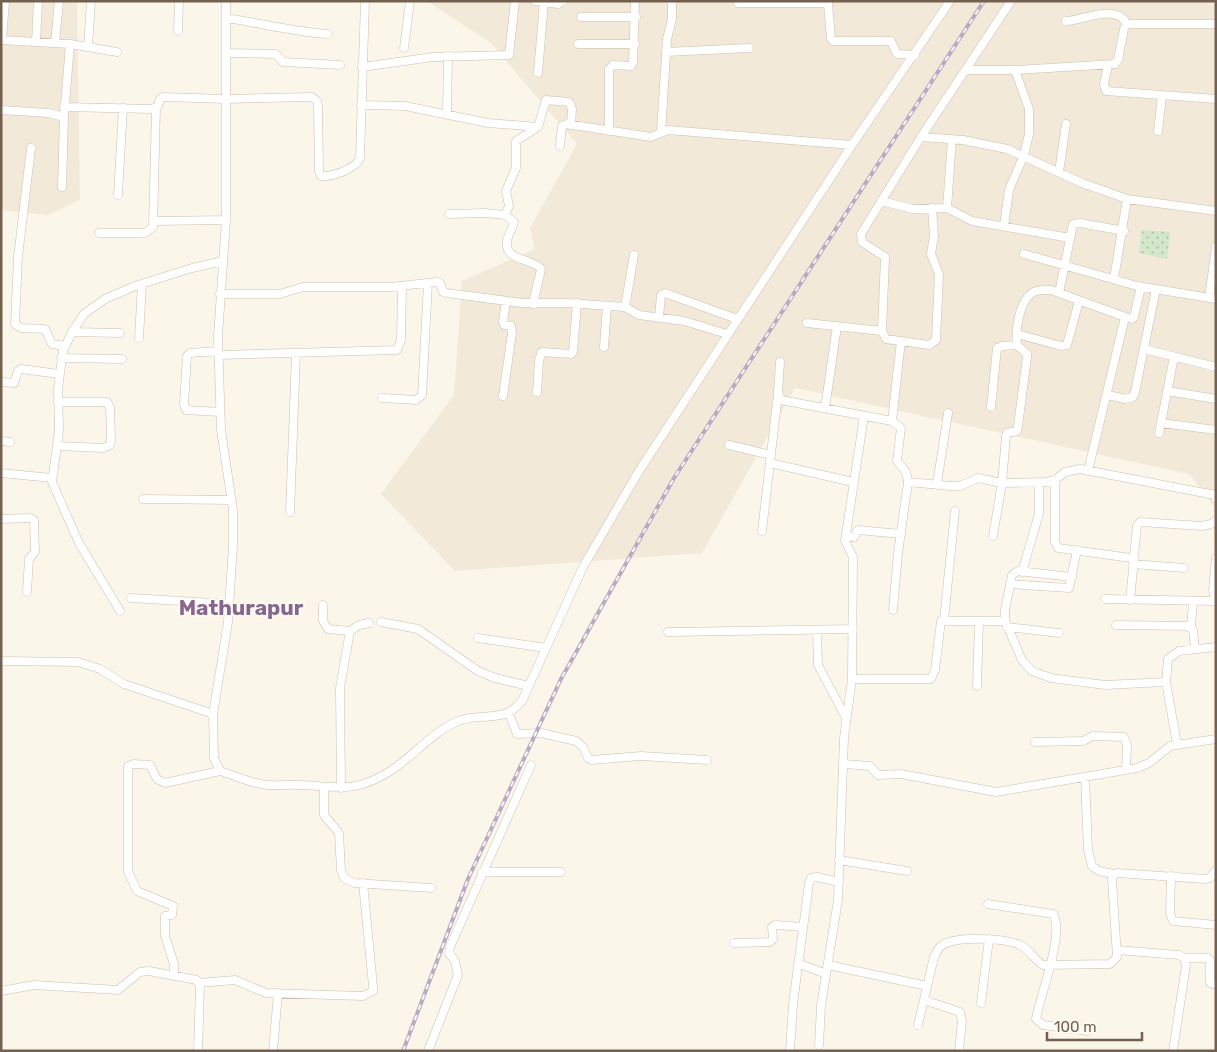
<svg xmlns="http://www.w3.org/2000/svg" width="1217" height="1052" font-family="Rubik,sans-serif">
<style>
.residential{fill:#f2e9d9}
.grass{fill:url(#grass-dots)}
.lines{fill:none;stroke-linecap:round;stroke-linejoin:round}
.street-casing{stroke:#ccbfb0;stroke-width:9}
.street{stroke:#fff;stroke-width:8}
.rail-casing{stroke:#baa8c5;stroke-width:4}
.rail{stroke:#fefaf0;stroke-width:2;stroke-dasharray:5.5;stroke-linecap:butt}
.labels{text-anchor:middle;stroke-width:4;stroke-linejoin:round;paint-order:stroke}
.district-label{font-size:21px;font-weight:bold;fill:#86678f;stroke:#fefaf0}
</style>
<defs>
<pattern id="grass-dots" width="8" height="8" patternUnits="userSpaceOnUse" patternTransform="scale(1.25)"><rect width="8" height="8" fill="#d2e8c9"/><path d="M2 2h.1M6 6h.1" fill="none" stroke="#afbfa6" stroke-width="1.8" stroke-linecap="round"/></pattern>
</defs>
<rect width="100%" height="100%" fill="#fbf6ea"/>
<path class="residential" d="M1 1H77L80 200 48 215 1 210Z
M427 1H1216V509L1189 474 795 388 702 553 455 571 381 494 454 395 462 281 535 249 530 228 577 144 491 43Z"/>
<path class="grass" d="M1142 230 1170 232 1167 259 1139 253Z"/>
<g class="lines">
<g class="street-casing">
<path id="street" d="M226 1V220L218 336 221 430 233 510V546L228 622 213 714 214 758 220 771C236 776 252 784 268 785 279 786 290 784 302 785 341 787 356 793 392 770 414 755 432 733 456 722 480 711 503 725 522 701L583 567 639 471 852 145 950 1
M535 1 558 4 563 1
M738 3H828L831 39 833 41H891L897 54 915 55
M581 17H636
M226 18C261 23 293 32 328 34
M1066 21C1085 20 1116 3 1127 24
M178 31 179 1
M1 40 70 44 117 52
M2 40 5 1
M36 42 38 1
M55 43 59 1
M578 44H635
M88 47 91 1
M404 48 410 1
M666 52 749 48
M226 53 276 54 283 62 340 65
M1108 65 1104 84 1106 91 1216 99
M362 67 433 57 509 55 515 1
M966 70H1015L1115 64 1118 60 1124 29 1127 24H1216
M538 73 544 2
M361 105 405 106 488 123 538 127
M64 107 152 109 158 106 160 99 163 97 226 99 312 97 317 101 318 107 319 171 321 176C332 177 356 169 360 158L365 1
M1 110 48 113 64 117
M447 114 448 56
M609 131V69L613 65 631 66 633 62 635 1
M1158 131 1162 96
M661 132 667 39 672 19V1
M921 137 963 140 1007 149 1082 183 1127 199 1216 211
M560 146 562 126 567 124 651 137 668 130 852 145
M31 148 18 257 15 324 21 328 45 329 52 344 65 346
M1059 172 1066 124
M62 187 64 117 70 44
M118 195 123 108
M881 201 913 209 947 208 972 221 1070 238
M932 208 934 236 931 254 939 274 936 340 929 345 886 339 882 331 885 257 862 242 861 234 921 137 1011 1
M947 208 952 139
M449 214 486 213 505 215 509 206 506 191 516 168V141L538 127 546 100 569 102 572 109 571 125
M505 215 514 222C513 228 508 234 507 241 504 261 532 258 541 269L533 304
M154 221 226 220
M1004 226 1009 190 1024 155 1029 134V109L1015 70
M99 233H145L153 227 156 108
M1024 254 1137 286 1216 299
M1114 279 1127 199
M1059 293 1073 224 1080 223 1124 231
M220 294H280L303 287H391L436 282 440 283 443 292 447 293 522 303H568L625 307 639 315 684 321 727 334
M1209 298 1216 247
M625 307 634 255
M659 317 661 295 665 293 737 319
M1125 317 1132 319 1134 317 1141 287
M807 323 882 331
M72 332 120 333
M1017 334 1061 346 1067 345 1079 301
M139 338 142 284
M604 347 607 306
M1144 349 1216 367
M218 351 190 353 187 356 184 404 186 410 220 412
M218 355 397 350 401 340 402 287
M61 358 122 359
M780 362 778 392 781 400 892 421 901 428 897 461 906 472 908 482 898 553 893 610
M1 382 14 383 18 371 21 369 59 374
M1167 391 1216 399
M537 392 539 360 542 352 571 354 573 352 577 303
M1108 395 1125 399 1133 397 1135 392 1156 289
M503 396 512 333 511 326 504 325 503 322 506 301
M382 398 416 400 422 395 428 283
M991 407 997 348 1002 346 1017 345
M825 408 837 326
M892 421 901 341
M1161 423 1216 430
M1159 433 1174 357
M1 441 10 442
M729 445 771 455
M57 446 104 448 110 445 111 441 110 407 107 402H58
M770 463 853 482
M1 473 52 478
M1055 480V542L1058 548 1131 558 1134 555 1137 526 1140 522 1202 526 1211 524 1216 520
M908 482 951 486H960L978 478 1002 483 1046 482 1055 480 1065 472 1080 469 1215 495 1216 499
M937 484 948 413
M143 499 231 500
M290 512 296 353
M1 519 30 518 34 520 35 552 29 559 27 592
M762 531 778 394
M846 536 854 537 858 530 901 534
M993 536 1002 483 1006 436 1007 433 1017 431 1018 426 1027 357V354L1017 345C1015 331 1019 302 1032 293 1037 289 1045 290 1051 290L1125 317 1088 471
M1216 558 1213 590 1216 601
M1133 564 1184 568
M1022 572 1039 514V483
M1072 577 1018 571 1012 575 1005 610V621L1022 660 1032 671 1051 678 1105 685 1166 682
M1010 584 1069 588 1077 550
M131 598 230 604
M1105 599 1216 601
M1130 600 1134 559
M323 605V621L328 629 350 631 359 625 369 623
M120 611 79 543 52 482 59 431 58 389 63 351 72 332 84 314 105 299 135 286 192 268 223 261
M944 620 955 511
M381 622 418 629 478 671 495 678 529 686
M1116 625 1187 626 1193 630 1195 649
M1007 627 1059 633
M1191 627 1193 602
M817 630 818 665 846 718
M668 632 853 629
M478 638 546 648
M1 661 78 662 100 669 124 684 213 714
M852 679H931L935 670 941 621H1005
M977 686 979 621
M509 714 517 734 541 733 576 741 583 747 588 758 591 760 641 756 707 760
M1035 742 1083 741 1093 736 1124 737 1127 745 1126 770
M1177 744 1166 682 1168 659 1179 651 1216 647
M844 764 870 766 878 775 901 774 996 792 1137 768 1149 763 1170 746 1216 739
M1085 777 1088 850 1092 866 1099 871 1114 874
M324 788V815L339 833 341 870 344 878 355 883 431 888
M341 788 340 688 350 631
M839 860 907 871
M482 872H561
M1171 876 1170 914 1173 921 1216 925
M988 904 1053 914C1065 933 1040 996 1036 1019L1043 1025 1088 1031
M734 943 770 942 773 939 772 927 775 925 803 927
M1117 950 1179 955 1184 958 1186 965 1173 1051
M1184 958H1208L1210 960V983L1216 985
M798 963 826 974
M828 965 927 986
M174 976V964L165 936V916L172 915 173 906 137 891 128 871V766L134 764 150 765 157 779 165 783 220 771
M199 983 235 980 266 993 363 996 373 991V986L363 883
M1 991 34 985 118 990 140 972 149 971 197 980 200 986 198 1051
M924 1000 960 1012 962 1021 959 1051
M981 1003 989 939
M918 1025 934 957C936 954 937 950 940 947 954 935 1004 938 1020 945 1031 950 1034 960 1043 965L1110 964 1117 957 1112 879 1114 874 1117 873 1205 879 1210 878 1216 870
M819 1045 821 1006 838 900 844 738 852 679 853 557 845 541 864 416
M273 1051 278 993
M428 1051 458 975 455 961 449 953 450 947 531 765
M790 1051 793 1004 809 883 811 878 817 877 839 882"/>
</g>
<use href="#street" class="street"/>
<g class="rail-casing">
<path id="rail" d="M403 1051 468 879 561 679 674 478 984 1"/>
</g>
<use href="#rail" class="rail"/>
</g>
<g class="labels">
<g class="district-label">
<text x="241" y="615">Mathurapur</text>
</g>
</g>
<rect width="1217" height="1052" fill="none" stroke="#74604f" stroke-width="5"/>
<path d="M1047 1032v8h95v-8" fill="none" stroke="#74604f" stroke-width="2.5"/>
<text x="1054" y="1032" font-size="15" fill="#74604f" stroke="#fefaf0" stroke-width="4" paint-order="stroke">100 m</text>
</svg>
